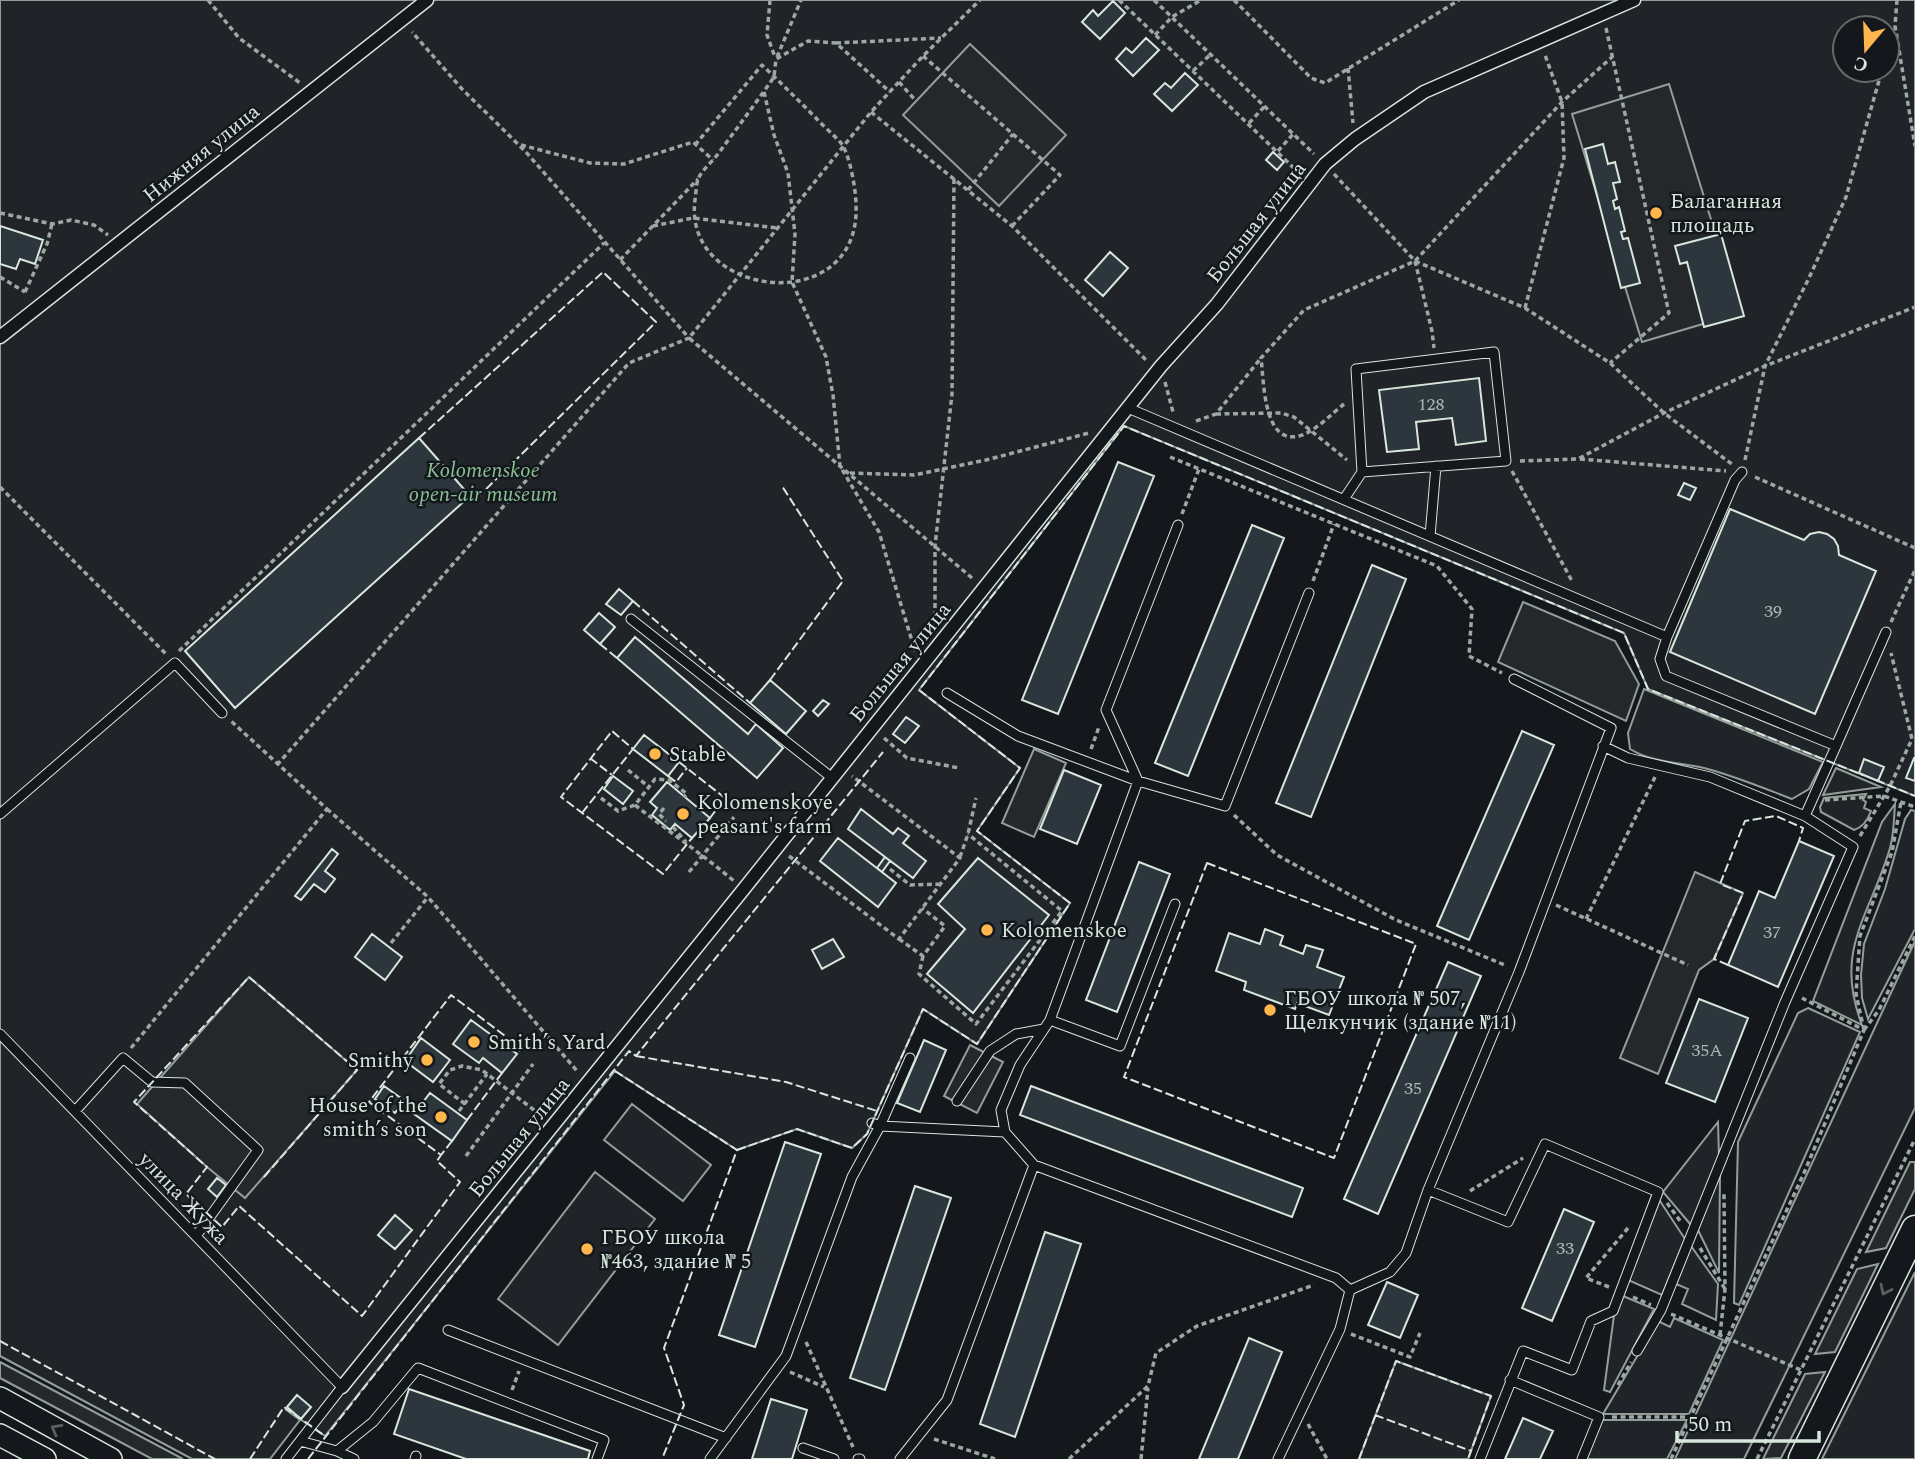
<svg xmlns="http://www.w3.org/2000/svg" width="1915" height="1459" font-family="Spectral,serif">
<style>
.green{fill:#202428;stroke:#939e99;stroke-width:2;fill-rule:evenodd}
.parking{fill:#24282b;stroke:#939e99;stroke-width:2}
.building{fill:#2c363c;stroke:#d8e6dc;stroke-width:2}
.lines{fill:none;stroke-linecap:round;stroke-linejoin:round}
.service-casing{stroke:#d8e6dc;stroke-width:11}
.pedestrian-casing{stroke:#d8e6dc;stroke-width:15}
.tertiary-casing{stroke:#d8e6dc;stroke-width:24}
.primary-casing{stroke:#d8e6dc;stroke-width:29}
.path{stroke:#9da8a2;stroke-width:3.5;stroke-dasharray:5 3.5;stroke-linecap:butt}
.service{stroke:#14181c;stroke-width:9}
.pedestrian{stroke:#14181c;stroke-width:12}
.tertiary{stroke:#14181c;stroke-width:21}
.primary{stroke:#14181c;stroke-width:26}
.fence{stroke:#d8e6dc;stroke-width:2;stroke-dasharray:9 3.5;stroke-linecap:butt}
.oneway{stroke:#59605f}
.poi-dot{fill:#ffb74d;stroke:#14181c;stroke-width:2.5}
.labels{text-anchor:middle;stroke-width:5;stroke-linejoin:round;paint-order:stroke}
.number-label{font-size:18px;fill:#adbab4}
.street-label{font-size:21px;fill:#d8e6dc;stroke:#14181c}
.poi-label{font-size:21px;fill:#d8e6dc;stroke:#14181c;text-anchor:start}
.park-label{font-size:21px;font-style:italic;fill:#8ac095;stroke:#14181c}
</style>
<rect width="100%" height="100%" fill="#14181c"/>
<path class="green" d="M0 0H1915V796L1648 689 1624 633 1124 426 919 690 1020 768 977 831 1070 903 977 1044 923 1009 867 1134 852 1148 797 1129 737 1150 615 1071 325 1436 285 1409 300 1420 270 1459H192L0 1356ZM1845 28H1887V70H1845Z
M1644 689 1823 762 1809 789 1792 799C1763 788 1735 776 1704 768 1679 762 1653 763 1630 749L1628 733Z
M1836 768 1881 787 1823 795Z
M1866 794 1863 800 1866 802 1864 808 1871 811C1868 820 1863 827 1854 830L1821 812 1820 807 1824 798Z
M1895 804C1894 818 1894 834 1890 848 1870 916 1833 950 1862 1025L1813 1001 1882 822Z
M1911 810 1915 811V929L1868 1019 1862 998 1861 975 1864 944 1885 889 1905 819Z
M1915 941V1108L1744 1459H1675Z
M1808 1008 1860 1032 1739 1305 1734 1303 1738 1142 1798 1013Z
M632 1104 711 1165 683 1201 604 1140Z
M1718 1122 1719 1157 1691 1225 1663 1192Z
M595 1172 655 1219 558 1345 498 1299Z
M1720 1174 1719 1273 1697 1228Z
M1658 1198 1685 1239 1662 1295 1628 1280Z
M1691 1246 1718 1284 1716 1320 1682 1304 1688 1289 1676 1284Z
M1915 1272V1459H1822Z
M1623 1296 1654 1309 1610 1392 1604 1390 1614 1315Z
M1674 1318 1723 1340 1689 1414H1603L1658 1321 1670 1327Z
M1396 1361 1491 1396 1468 1459H1359Z
M1601 1420H1687L1667 1459H1586Z"/>
<path class="parking" d="M970 44 1066 135 999 206 903 115Z
M1669 84 1740 313 1642 342 1572 114Z
M1523 602 1615 641 1639 684 1626 721 1498 662Z
M1034 749 1066 763 1034 837 1002 823Z
M1695 872 1743 893 1714 959 1699 970 1658 1074 1620 1058Z
M249 977 357 1070 245 1198 207 1167 137 1104Z
M970 1045 1003 1062 977 1113 944 1096Z
M1910 1162H1915V1189L1886 1248 1866 1252Z
M1878 1264 1835 1352 1815 1354 1857 1269Z
M0 1362 183 1459H152L0 1378Z
M1825 1372 1781 1458 1763 1459 1805 1374Z"/>
<path class="building" d="M1113 1 1125 13 1100 39 1082 22 1093 10 1098 16Z
M1146 38 1159 50 1133 76 1116 59 1126 48 1132 53Z
M1185 73 1198 85 1172 111 1154 94 1165 83 1171 88Z
M1603 144 1608 164 1615 162 1620 182 1613 183 1617 199 1613 201 1615 209 1619 207 1625 231 1621 232 1623 239 1628 238 1640 283 1621 288 1585 149Z
M1273 152 1284 162 1277 170 1266 160Z
M0 226 43 240 35 264 20 259 16 269 0 264Z
M1721 234 1744 316 1704 327 1687 262 1680 264 1675 246Z
M1110 252 1128 268 1103 296 1085 280Z
M1479 378 1486 441 1456 445 1452 418 1416 422 1419 449 1387 452 1379 390Z
M419 438 470 496 235 708 185 651Z
M1118 462 1154 476 1058 714 1022 700Z
M1684 483 1696 488 1690 500 1678 495Z
M1730 509 1804 540 1810 534 1819 532 1827 534 1834 539 1838 546 1839 555 1876 571 1815 714 1670 652Z
M1252 525 1284 538 1188 776 1155 763Z
M1372 565 1406 579 1311 817 1276 803Z
M619 589 633 601 621 615 606 604Z
M599 613 615 627 600 644 584 630Z
M635 637 748 734 756 724 783 748 757 778 617 658Z
M770 680 806 711 786 734 750 703Z
M823 700 829 704 818 716 813 711Z
M906 717 919 726 905 743 893 734Z
M1522 731 1554 745 1469 940 1437 926Z
M644 735 679 762 668 776 633 749Z
M1914 758H1915V781L1906 778Z
M1864 759 1884 767 1878 781 1859 773Z
M1064 770 1101 785 1077 844 1040 829Z
M613 776 633 791 623 804 604 789Z
M667 782 710 818 692 838 675 824 670 830 652 815 657 808 650 802Z
M861 809 893 834 898 828 909 836 903 843 926 861 913 878 848 829Z
M838 838 896 883 878 907 820 861Z
M1799 841 1834 856 1778 987 1728 965 1759 891 1775 898Z
M332 849 338 854 325 871 335 879 325 892 314 884 301 900 295 896Z
M885 857 890 861 882 872 877 868Z
M978 858 1049 915 973 1013 927 974 965 929 938 904Z
M1139 862 1170 874 1117 1012 1086 1000Z
M1265 929 1283 936 1280 945 1303 954 1306 945 1323 950 1317 967 1344 977 1329 1015 1297 1003 1295 1009 1244 990 1246 982 1216 971 1229 933 1260 944Z
M372 934 402 957 385 980 355 957Z
M833 939 844 957 822 969 812 950Z
M1448 962 1481 976 1378 1214 1344 1199Z
M1699 999 1748 1018 1715 1102 1666 1083Z
M471 1020 517 1054 502 1073 483 1058 479 1063 453 1044Z
M421 1038 450 1060 433 1082 405 1061Z
M924 1040 946 1050 920 1112 897 1103Z
M384 1086 405 1101 395 1113 375 1099Z
M1031 1086 1303 1188 1292 1217 1020 1115Z
M430 1093 467 1120 452 1141 414 1114Z
M785 1142 821 1154 755 1347 719 1335Z
M217 1178 226 1185 217 1197 208 1189Z
M915 1186 951 1198 885 1390 850 1378Z
M1564 1209 1594 1222 1552 1321 1522 1308Z
M395 1215 412 1230 395 1249 378 1235Z
M1045 1232 1081 1244 1015 1437 980 1424Z
M1387 1282 1418 1295 1400 1338 1368 1325Z
M1249 1338 1282 1352 1238 1459H1199Z
M409 1389 590 1451 588 1459H466L394 1434Z
M297 1395 311 1407 301 1419 287 1407Z
M771 1399 807 1410 792 1459H752Z
M1523 1418 1553 1431 1540 1459H1505Z"/>
<g class="lines">
<g class="service-casing">
<path id="service" d="M1128 408 1667 637 1660 659 1666 676 1836 746 1886 632
M1344 499 1362 472 1506 461 1494 352 1356 369 1362 472
M1430 536 1436 466
M631 619 831 777
M1667 637 1735 480 1742 472
M947 693 1018 736 1138 781 1225 806 1309 593
M1603 746 1628 758 1710 777 1805 816 1853 847 1785 1002 1661 1310 1637 1351
M0 814 175 663 222 713
M1805 816 1836 746
M1050 1020 1120 1046 1175 904
M0 1034 342 1387 286 1459
M957 1101 990 1051 1016 1034 1044 1029
M76 1110 123 1058 152 1082 185 1083 258 1150 196 1236
M872 1123 880 1126 1005 1132
M1034 1165 1005 1132 1001 1110 1020 1065 1050 1020 1138 781 1106 710 1178 525
M1428 1190 1508 1222 1545 1144 1658 1192 1613 1311 1591 1321 1572 1370 1523 1351 1480 1459
M1350 1290 1390 1272 1406 1253 1428 1190 1519 972 1611 728 1514 679
M448 1330 726 1438
M1510 1380 1599 1417 1582 1459
M300 1441 337 1451 354 1459
M803 1448 834 1459
M337 1451 373 1422 418 1368 604 1440 597 1459
M415 1459 416 1456
M710 1459 786 1356 852 1177 880 1126 910 1058
M858 1459H860
M900 1459 947 1400 1034 1165 1336 1278 1350 1290 1340 1329 1278 1459"/>
</g>
<g class="pedestrian-casing">
<path id="pedestrian" d="M0 337 427 0
M342 1387 743 890 1161 366 1217 304 1325 164 1355 139 1424 92 1634 0"/>
</g>
<g class="tertiary-casing">
<path id="tertiary" d="M0 1398 111 1459
M0 1435 45 1459"/>
</g>
<g class="primary-casing">
<path id="primary" d="M1802 1459 1915 1229"/>
</g>
<path class="path" d="M208 0 239 38 300 83
M770 0 767 35 775 57
M1119 0 1299 173
M1154 0 1314 154
M1234 0 1311 78 1325 83 1459 0
M1897 0 1895 26 1915 146
M1606 28 1669 313 1610 363
M1155 35 1172 17 1201 0
M836 43 941 38
M1887 54 1894 29
M923 56 1060 175 1012 226
M777 57 801 0
M1348 68 1353 123
M1193 71 1211 54
M899 82 916 101
M764 92 774 135 788 173 795 234 792 282 826 357 833 395 840 466 879 532 915 651
M871 112 1012 226 1148 362
M1249 123 1265 106
M521 145 590 163 624 164 693 142 713 160
M695 145 762 65C780 82 797 99 815 117 823 126 833 134 841 143 850 155 856 190 856 205 861 319 682 299 695 200 696 194 696 185 698 179 702 170 712 162 718 154 737 128 756 103 774 77L776 59 808 41 836 43 890 92
M1278 151 1294 133
M1334 174 1415 261 1525 308 1610 363 1664 413 1733 465
M968 190 1013 134
M0 213 52 224 71 220 94 225 108 235
M653 226 693 218 777 228
M620 260 698 179
M1415 261 1432 331 1434 348
M0 277 25 292
M25 292 47 244 52 224
M1525 308 1564 158 1562 102 1545 55
M1165 382 1173 412
M1344 404C1331 414 1315 432 1299 436 1263 445 1264 381 1261 358L1304 310 1415 261 1562 102 1612 57
M1216 414 1281 413 1294 417 1347 460
M1196 421 1216 414 1261 358
M1170 457 1437 566 1472 609 1469 656 1502 673
M1580 459 1726 471
M1745 460 1765 366 1809 278 1846 197 1882 70
M1520 461 1578 459 1664 413 1765 366 1915 307
M1512 471 1572 581
M850 473 914 475 986 460 1089 433
M1755 477 1915 548
M0 487 166 654
M1182 514 1199 469
M972 578 689 338 871 112 923 56 980 0
M1313 581 1334 524
M1891 622 1915 570
M935 625V546L952 394 954 179
M179 651 604 243
M884 738 907 758 959 768
M1091 749 1099 727
M277 765 629 363 689 338 525 151 462 89 412 32
M628 770 649 787
M601 798 618 811 635 805 655 779 669 780 687 794 684 797
M1825 800 1884 796 1915 807
M635 805C668 831 702 854 734 881
M664 808 659 814 666 821
M327 809 428 897 577 1071
M1234 815 1277 855 1396 920 1507 966
M673 827 686 842
M1860 836 1890 786 1912 739 1891 653
M789 856 899 939 960 858 852 776
M960 857 968 834 976 798
M890 869 910 885 940 884
M689 872 734 817
M1556 905 1688 965
M1586 919 1655 777
M899 939 923 956 945 926 922 908
M391 943 428 897
M923 956 919 974 976 1024 1062 911 968 834
M1864 1030 1856 994 1860 936 1892 852 1901 802
M1864 1030 1879 1010 1915 936
M131 1048 327 809 231 721
M465 1104 439 1084 450 1070 462 1066 482 1070 543 1117
M459 1111 487 1074
M466 1156 533 1064
M1470 1191 1523 1158
M1667 1203 1681 1222
M1700 1248 1725 1289
M1609 1287 1586 1278 1628 1228
M1633 1297 1651 1305
M1671 1314 1801 1370
M1351 1334 1410 1357 1420 1333
M1720 1335 1725 1289 1724 1194
M806 1342 853 1447
M790 1372 824 1387
M1618 1385 1631 1362
M512 1390 519 1371
M1612 1417H1691
M1308 1424 1327 1459
M934 1439 995 1459
M1069 1459 1148 1386 1156 1353 1197 1326 1314 1285
M1141 1459 1148 1388
M1671 1459 1804 1173 1864 1030 1802 998
M1757 1459 1915 1139"/>
<use href="#service" class="service"/>
<use href="#pedestrian" class="pedestrian"/>
<use href="#tertiary" class="tertiary"/>
<use href="#primary" class="primary"/>
<path class="fence" d="M419 438 603 272 656 322 477 498
M633 601 750 703
M600 644 617 658
M770 680 843 581 782 486
M590 758 612 775
M679 762 725 798 710 818
M668 776 676 782 687 768
M1876 780 1915 796
M582 813 633 749 612 731 561 797 663 874 692 838
M1207 863 1416 944 1334 1158 1124 1077Z
M1728 965 1714 959 1743 893 1720 884 1745 821 1776 816 1803 828 1799 841
M636 1056 786 1082 877 1111
M615 1071 737 1150 664 1348 684 1405 662 1459
M467 1120 502 1073
M452 1141 441 1155 369 1102 451 995 521 1048 517 1054
M737 1150 797 1129 852 1148 867 1134 923 1009 977 1044 1070 903 977 831 1020 768 919 690 1124 426 1624 633 1648 689 1863 775
M264 1177 357 1070 249 977 134 1102 207 1167 186 1194 222 1227 239 1206 362 1316 460 1182 437 1161 441 1155
M0 1341 215 1459
M1375 1415 1471 1451
M250 1459 284 1407 325 1436
M308 1459 629 1051 636 1056 883 752
M1359 1459 1396 1361 1491 1396 1468 1459"/>
</g>
<defs><path id="oneway-chevron" d="M-2-3.5L2.5 0L-2 3.5" fill="none" stroke-width="1.6" stroke-linecap="round" stroke-linejoin="round" transform="scale(1.75)"/></defs>
<g class="oneway">
<use href="#oneway-chevron" transform="translate(1885 1290) rotate(116)"/>
<use href="#oneway-chevron" transform="translate(56 1429) rotate(-151)"/>
</g>
<g class="poi-dot">
<circle cx="1656" cy="213" r="7"/>
<circle cx="655" cy="754" r="7"/>
<circle cx="683" cy="814" r="7"/>
<circle cx="987" cy="930" r="7"/>
<circle cx="1270" cy="1010" r="7"/>
<circle cx="474" cy="1042" r="7"/>
<circle cx="427" cy="1060" r="7"/>
<circle cx="441" cy="1117" r="7"/>
<circle cx="587" cy="1249" r="7"/>
</g>
<g class="labels">
<g class="number-label">
<text x="1431" y="410">128</text>
<text x="1773" y="617">39</text>
<text x="1772" y="938">37</text>
<text x="1707" y="1056">35А</text>
<text x="1413" y="1094">35</text>
<text x="1565" y="1254">33</text>
</g>
<g class="street-label">
<text transform="translate(201 153) rotate(-39)" y="7">Нижняя улица</text>
<text transform="translate(1256 222) rotate(-52)" y="7">Большая улица</text>
<text transform="translate(900 662) rotate(-51)" y="7">Большая улица</text>
<text transform="translate(519 1137) rotate(-51)" y="7">Большая улица</text>
<text transform="translate(184 1198) rotate(46)" y="7">улица Жужа</text>
</g>
<g class="poi-label">
<text x="1670" y="208">Балаганная<tspan x="1670" dy="24">площадь</tspan></text>
<text x="669" y="761">Stable</text>
<text x="697" y="809">Kolomenskoye<tspan x="697" dy="24">peasant's farm</tspan></text>
<text x="1001" y="937">Kolomenskoe</text>
<text x="1284" y="1005">ГБОУ школа № 507,<tspan x="1284" dy="24">Щелкунчик (здание №11)</tspan></text>
<text x="488" y="1049">Smith’s Yard</text>
<text x="413" y="1067" text-anchor="end">Smithy</text>
<text x="427" y="1112" text-anchor="end">House of the<tspan x="427" dy="24">smith’s son</tspan></text>
<text x="601" y="1244">ГБОУ школа<tspan x="601" dy="24">№463, здание № 5</tspan></text>
</g>
<g class="park-label">
<text x="483" y="477">Kolomenskoe<tspan x="483" dy="24">open-air museum</tspan></text>
</g>
</g>
<g transform="translate(1866 49) rotate(199)"><circle r="33" fill="#14181c" stroke="#626a69" stroke-width="2"/>
<path d="M0-5L12 26L0 18L-12 26Z" fill="#ffb74d"/>
<text y="-10" font-size="19" font-weight="bold" text-anchor="middle" fill="#d8e6dc">С</text>
</g>
<path d="M1677 1431v10h142v-10" fill="none" stroke="#d8e6dc" stroke-width="3.5"/>
<text x="1688" y="1431" font-size="21" fill="#d8e6dc" stroke="#14181c" stroke-width="5" paint-order="stroke">50 m</text>
</svg>
